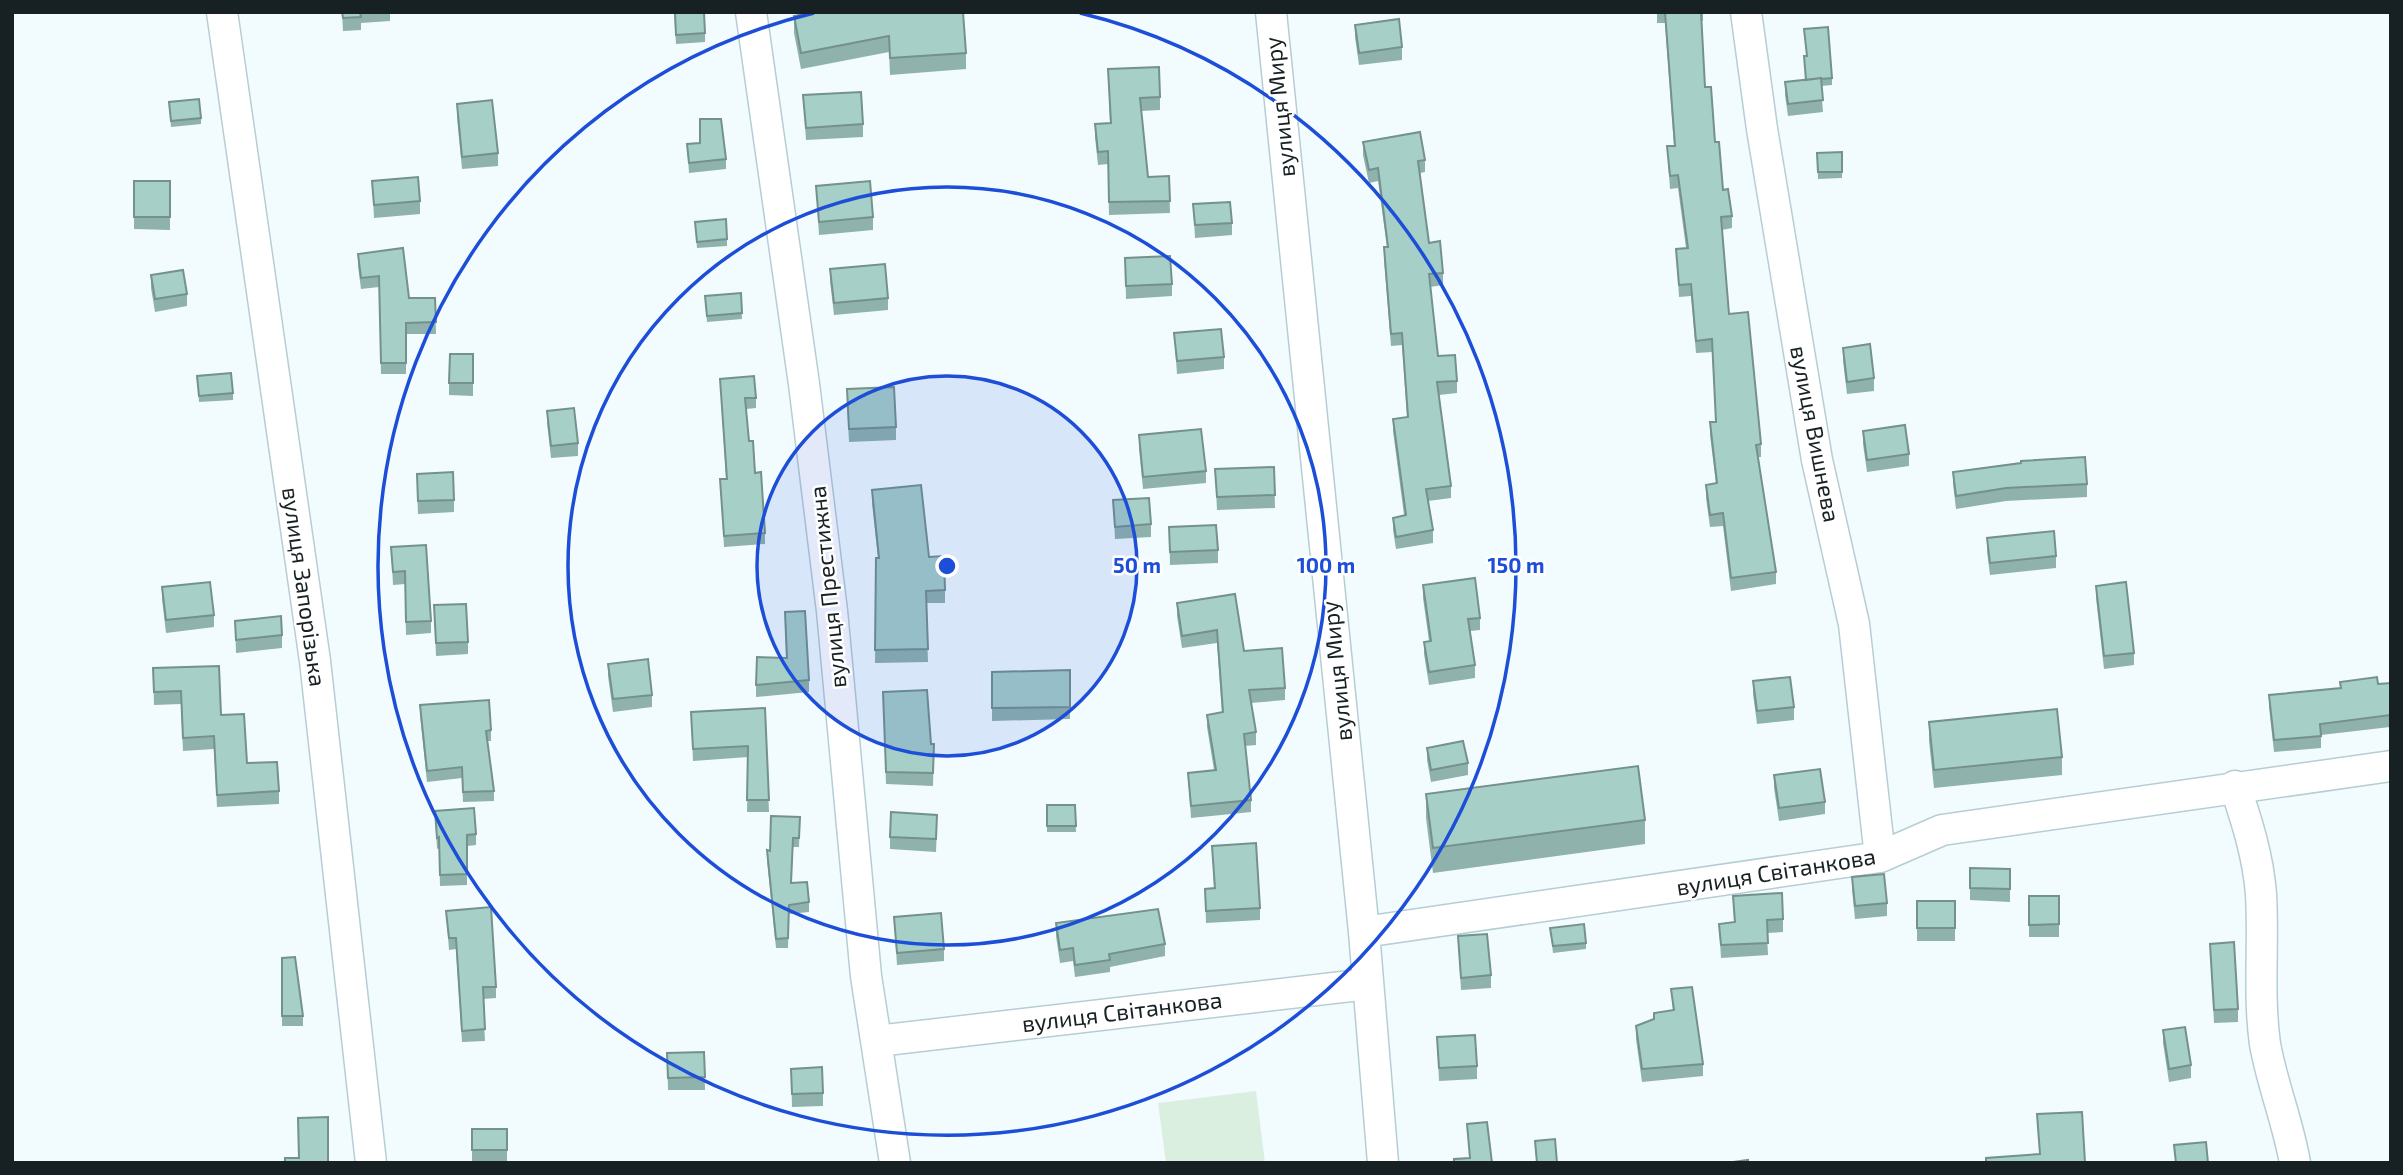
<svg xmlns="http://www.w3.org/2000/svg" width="2403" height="1175" font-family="'Exo 2',sans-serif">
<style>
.green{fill:#dbefe0}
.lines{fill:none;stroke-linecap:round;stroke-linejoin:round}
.minor-casing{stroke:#b5ced4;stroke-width:33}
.minor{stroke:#fff;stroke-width:30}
.wall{fill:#8fb2ac}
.building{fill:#a6cfc8;stroke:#74918c;stroke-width:2}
.ring{fill:none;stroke:#1d4ed8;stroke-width:3.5}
.labels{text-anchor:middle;stroke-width:5;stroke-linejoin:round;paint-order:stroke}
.street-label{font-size:23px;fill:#172123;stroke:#fff}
.centre{fill:#1d4ed8;stroke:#fff;stroke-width:3.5}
.ring-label{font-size:21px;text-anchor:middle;font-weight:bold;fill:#1d4ed8;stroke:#fff;stroke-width:5;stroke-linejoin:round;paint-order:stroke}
</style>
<rect width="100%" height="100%" fill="#f2fcfe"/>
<path class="green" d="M1256 1091 1265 1163H1166L1158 1103Z"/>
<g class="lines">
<g class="minor-casing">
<path id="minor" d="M222 12 315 661 371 1163
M751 12 804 384 832 611 866 976 895 1163
M1271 12 1364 932 1383 1163
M1746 12 1762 129 1817 460 1854 624 1880 857
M2235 786C2247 822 2258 856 2261 894 2264 944 2258 994 2265 1044 2272 1084 2288 1122 2295 1163
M1364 932 1880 857 1942 830 2391 766
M877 1041 1368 984"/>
</g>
<use href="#minor" class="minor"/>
</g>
<path class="wall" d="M342 12H390V21L361 23V30L343 31Z
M674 12 705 33V42L676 44Z
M1657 12H1703V21H1701L1705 87 1723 190 1732 216V228L1722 230 1729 314 1761 444V457H1758L1776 572V584L1731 591 1723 526 1710 527 1706 498V485L1716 484 1710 435V422H1716L1712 352 1696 353 1691 296 1679 297 1676 249 1686 248 1678 188 1670 189 1667 146H1674L1665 23H1657Z
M794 16 966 53V69L890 75 889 52 801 69 794 33Z
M1355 25 1402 47V60L1359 65 1355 37Z
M1804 29 1832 78V85L1821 86 1823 112 1788 116 1785 95V82L1805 80 1807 56Z
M1108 69 1160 97V110L1141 111 1148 177 1169 176 1170 213 1109 215 1108 164 1098 165 1095 137V124L1110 123Z
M803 95 863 124V137L806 140Z
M169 102 201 118V124L171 127Z
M457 104 498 153V166L462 169 457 117Z
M1363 142 1425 160V172L1420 173 1429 243 1443 273V285L1430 287 1438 356 1457 381V393L1439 395 1451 486V498L1428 501 1433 530V543L1396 549 1393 530V518L1404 515 1393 431V419L1407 417 1402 345 1391 346 1384 260V247H1387L1378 181 1369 183 1363 155Z
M687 144 726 159V169L689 173Z
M1842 152V178L1818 179 1817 153Z
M134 181H170V230L134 229Z
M372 181 420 201V214L374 218Z
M816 186 873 217V230L819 235Z
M1193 204 1232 223V235L1195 238Z
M695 222 727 239V246L697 248Z
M358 254 409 298H435L436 334H406V374H381L379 287 361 289 358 266Z
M1125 258 1172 284V296L1126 299Z
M830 269 888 298V310L834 315 830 281Z
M151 275 187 294V306L155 312 151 288Z
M741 293 742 319 707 322 705 302Z
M1174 333 1224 357V369L1177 374Z
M1843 348 1874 378V391L1847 394 1843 361Z
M473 354V396L449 395V383Z
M197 376 233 393V400L199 402Z
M720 379 756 398V408L746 409 749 441 765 533V544L724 547 720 479H726Z
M847 402 896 427V440L849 442Z
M547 411 578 443V456L551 458 547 423Z
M1863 431 1909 454V466L1867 472 1863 444Z
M1139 435 1206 471V483L1143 489 1139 448Z
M1274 467 1275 508 1217 510 1215 469Z
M1953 472 2087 484V497L2006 501 1956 509 1953 484Z
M417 486 454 500V512L418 514Z
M872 490 929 557 945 590V603H926L928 662 875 663 876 558H878L872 503Z
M1113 500 1151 524V537L1115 539Z
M1169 527 1218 550V563L1170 565Z
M1987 538 2056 556V568L1990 575 1987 551Z
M391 547 431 621V633L406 635 405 584 393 585Z
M1423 585 1480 618V630L1470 631 1475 665V678L1429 685 1424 654V642L1429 641 1423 598Z
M2096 586 2134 653V665L2104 669 2096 598Z
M162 587 214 615V627L166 633 162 599Z
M1235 594 1244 651 1285 688V700L1251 703 1256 732V745L1245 746 1251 800V812L1191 818 1188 773 1214 770 1207 727V715L1222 713 1217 643 1182 648 1177 616V603Z
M434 605 468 642V654L436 656Z
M785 612 809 680V692L756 697V685L786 658Z
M235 621 282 635V648L236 653Z
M608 664 652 695V707L613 712 608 676Z
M153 668 221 715 247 763 279 791V804L217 807 214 749 183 751 181 704 154 705Z
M1070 670V719L992 721V672Z
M1753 681 1794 707V720L1757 724 1753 694Z
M2340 682 2378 684 2391 683V737L2390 727 2321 735V748L2274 752 2269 707V695L2340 688Z
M883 692 931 744H934L933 786 886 784Z
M420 705 491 730V741H487L494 791V801L463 802 462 778 427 782 420 715Z
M765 708 769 812H747L748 757 693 761 691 712Z
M1929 722 2062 757V775L1934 788 1929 741Z
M1427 748 1468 763V775L1431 782 1427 760Z
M1774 775 1825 802V814L1779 821 1774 788Z
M1426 794 1645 820V844L1433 873 1426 818Z
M1047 805H1075L1076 832H1047Z
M435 811 476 834V845L467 846V885L440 886 439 848 437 849Z
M800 817 799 847H793L791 883 809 902V912L789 914 788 948H776L767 860V850L770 851Z
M937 827 936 852 890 849V837Z
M1212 846 1260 908V920L1206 923 1205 889H1214Z
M1970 868 2010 869V902L1970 900Z
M1852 877 1887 903V916L1855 919 1852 889Z
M1733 896 1783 919V932L1767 933 1768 955 1721 958 1719 924 1734 922Z
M2029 896H2059V937H2029Z
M1917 901H1955V941H1917Z
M446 911 496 987V998L483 999 485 1041 462 1042 456 949 449 950Z
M894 917 944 949V961L897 965Z
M1056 923 1165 944V956L1110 967V972L1075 977 1073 961 1060 963 1056 936Z
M1550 928 1586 943V949L1553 953Z
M1458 936 1491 975V988L1461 990Z
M2210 944 2238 1009V1022L2214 1023Z
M282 958 303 1016V1026H282Z
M1671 989 1703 1064V1076L1642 1082 1636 1039V1026L1673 1011Z
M2163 1030 2191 1065V1078L2169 1082 2163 1043Z
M1437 1037 1477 1066V1079L1439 1081Z
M704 1052 705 1090H668L667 1053Z
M791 1069 823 1093V1106L792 1107Z
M472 1129H507V1163H472Z"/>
<path class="building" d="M342 12H360L361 17 343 18Z
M675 12H704L705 33 676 35Z
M814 12H963L966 53 890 58 889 36 801 53 794 16Z
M1665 12H1701L1705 87H1711L1715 142H1719L1723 190 1728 189 1732 216 1721 217 1729 314 1748 312 1761 444 1756 445 1776 572 1731 578 1723 513 1710 515 1706 485 1717 483 1710 422H1716L1712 339 1696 341 1691 284 1679 285 1676 249 1688 248 1678 175 1670 176 1667 146H1675Z
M1399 19 1402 47 1359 53 1355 25Z
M1828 27 1832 78 1821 79V78L1806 80 1804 56H1807L1804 29Z
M1159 67 1160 97 1140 98 1148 177 1169 176 1170 201 1109 202 1108 151 1098 152 1095 124 1111 123 1108 69Z
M1821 78 1823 100 1788 104 1785 82Z
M861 92 863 124 806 128 803 95Z
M199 99 201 118 171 121 169 102Z
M492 100 498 153 462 157 457 104Z
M700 119H721L726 159 689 163 687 144 700 143Z
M1420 132 1425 160 1418 161 1429 243 1440 241 1443 273 1429 274 1438 356 1455 355 1457 381 1437 382 1451 486 1426 489 1433 530 1396 537 1393 518 1406 515 1393 419 1408 417 1402 333 1391 334 1384 247H1388L1378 168 1369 170 1363 142Z
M1842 152V172H1818L1817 153Z
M418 177 420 201 374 205 372 181Z
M134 181H170V217H134Z
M870 181 873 217 819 222 816 186Z
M1230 202 1232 223 1195 225 1193 204Z
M726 219 727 239 697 242 695 222Z
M403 248 409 298H435L436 322 406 323V363H381L379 276 361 278 358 254Z
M1170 256 1172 284 1126 286 1125 258Z
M885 264 888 298 834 303 830 269Z
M183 270 187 294 155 299 151 275Z
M741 293 742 313 707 316 705 296Z
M1221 329 1224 357 1177 361 1174 333Z
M1870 344 1874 378 1847 382 1843 348Z
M450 354H473V383H449Z
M231 373 233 393 199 396 197 376Z
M754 376 756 398H745L749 441H753L755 473 761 472 765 533 724 536 720 479H727L720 379Z
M894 387 896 427 849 429 847 389Z
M574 408 578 443 551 446 547 411Z
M1905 425 1909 454 1867 460 1863 431Z
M1201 429 1206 471 1143 477 1139 435Z
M2085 457 2087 484 2006 488 1956 496 1953 472 2021 463V461Z
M1274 467 1275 495 1217 497 1215 469Z
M453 472 454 500 418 501 417 474Z
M921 485 929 557 944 556 945 590 926 591 928 649 875 650 876 558H879L872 490Z
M1149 498 1151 524 1115 527 1113 500Z
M1216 525 1218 550 1170 552 1169 527Z
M2054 531 2056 556 1990 563 1987 538Z
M426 545 431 621 406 622 405 571 393 572 391 547Z
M1475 578 1480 618 1468 619 1475 665 1429 672 1424 642 1431 641 1423 585Z
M210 582 214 615 166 620 162 587Z
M2126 582 2134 653 2104 656 2096 586Z
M1235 594 1244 651 1282 648 1285 688 1249 690 1256 732 1244 734 1251 800 1191 806 1188 773 1216 770 1207 715 1223 712 1217 630 1182 636 1177 603Z
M466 604 468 642 436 643 434 605Z
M805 611 809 680 756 685 757 657 787 658 785 612Z
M281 616 282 635 236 640 235 621Z
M648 659 652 695 613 699 608 664Z
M219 666 221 715 244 714 247 763 277 762 279 791 217 795 214 736 183 738 181 691 154 692 153 668Z
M1070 670V707L992 708V672Z
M1790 677 1794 707 1757 711 1753 681Z
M2377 677 2378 684 2391 683V725L2390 715 2320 724 2321 736 2274 740 2269 695 2341 688 2340 682Z
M927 690 931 744H934L933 773 886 772 883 692Z
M489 700 491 730 486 731 494 791 463 792 462 767 427 771 420 705Z
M765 708 769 800H747L748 746 693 749 691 712Z
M2057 709 2062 757 1934 770 1929 722Z
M1463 741 1468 763 1431 770 1427 748Z
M1638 766 1645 820 1433 848 1426 794Z
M1820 769 1825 802 1779 808 1774 775Z
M1047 805H1075L1076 826H1047Z
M474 808 476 834 467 835V874L440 875 439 837 437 838 435 811Z
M891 812 937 815 936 839 890 837Z
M771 816 800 817 799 838H793L791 883 807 882 809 902 789 905 788 938 776 939 767 850 770 851Z
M1256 843 1260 908 1206 911 1205 889 1215 888 1212 846Z
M1970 868 2010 869V889L1970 888Z
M1884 874 1887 903 1855 906 1852 877Z
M1782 893 1783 919 1767 920 1768 943 1721 945 1719 924 1735 922 1733 896Z
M2029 896H2059V924L2029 925Z
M1917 901H1955V928H1917Z
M491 907 496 987H483L485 1029 462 1031 456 938H449L446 911Z
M1158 909 1165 944 1109 954 1110 960 1075 965 1073 948 1060 950 1056 923Z
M941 913 944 949 897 953 894 917Z
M1584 924 1586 943 1553 946 1550 928Z
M1487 934 1491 975 1461 978 1458 936Z
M2234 942 2238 1009 2214 1010 2210 944Z
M295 957 303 1016H282V958Z
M1692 987 1703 1064 1642 1069 1636 1026 1654 1019V1013L1674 1010 1671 989Z
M2185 1027 2191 1065 2169 1069 2163 1030Z
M1475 1035 1477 1066 1439 1068 1437 1037Z
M704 1052 705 1077 668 1078 667 1053Z
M822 1067 823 1093 792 1094 791 1069Z
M2082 1112 2085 1163H1986V1158L2040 1154 2037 1114Z
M328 1117V1163H285V1158H299L298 1118Z
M1487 1122 1492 1163H1454V1159L1470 1158 1467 1124Z
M472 1129H507V1150H472Z
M1555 1139 1557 1163H1537L1535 1141Z
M2206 1142 2208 1163H2176L2174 1145Z
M1748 1160V1163H1726Z"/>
<circle cx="947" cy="566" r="190" fill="#1d4ed8" fill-opacity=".12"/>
<g class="ring">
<circle cx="947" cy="566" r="190"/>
<circle cx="947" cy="566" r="379"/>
<path d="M1080 13A569 569 0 1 1 814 13"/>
</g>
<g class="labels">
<g class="street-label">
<text transform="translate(1280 107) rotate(-96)" y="8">вулиця Миру</text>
<text transform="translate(1815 434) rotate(79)" y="8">вулиця Вишнева</text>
<text transform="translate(304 587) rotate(82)" y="8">вулиця Запорізька</text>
<text transform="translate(828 587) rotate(-96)" y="8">вулиця Престижна</text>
<text transform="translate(1337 671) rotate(-96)" y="8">вулиця Миру</text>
<text transform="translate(1776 872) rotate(-9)" y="8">вулиця Світанкова</text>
<text transform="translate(1122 1012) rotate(-7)" y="8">вулиця Світанкова</text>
</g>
</g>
<circle cx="947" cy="566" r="10" class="centre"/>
<g class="ring-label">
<text x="1137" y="573">50 m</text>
<text x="1326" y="573">100 m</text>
<text x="1516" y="573">150 m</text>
</g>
<rect width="2403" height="1175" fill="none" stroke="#172123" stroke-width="28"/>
</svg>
